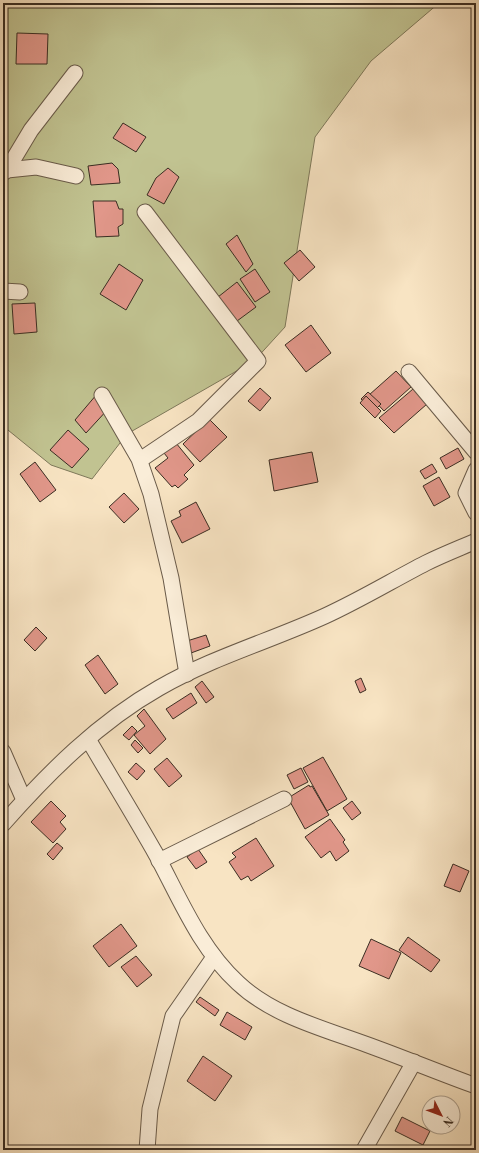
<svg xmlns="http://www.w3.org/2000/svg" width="479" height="1153" viewBox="0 0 479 1153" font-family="'Libre Bodoni',serif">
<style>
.green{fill:#c1c391;stroke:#7e785a}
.building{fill:#e1978a;stroke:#3a2d22}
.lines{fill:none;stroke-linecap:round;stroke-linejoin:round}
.minor-casing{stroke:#6a5b4a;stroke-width:17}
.minor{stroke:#faedd8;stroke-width:15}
</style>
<rect width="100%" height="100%" fill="#f8e4c3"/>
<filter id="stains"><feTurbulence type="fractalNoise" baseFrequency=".005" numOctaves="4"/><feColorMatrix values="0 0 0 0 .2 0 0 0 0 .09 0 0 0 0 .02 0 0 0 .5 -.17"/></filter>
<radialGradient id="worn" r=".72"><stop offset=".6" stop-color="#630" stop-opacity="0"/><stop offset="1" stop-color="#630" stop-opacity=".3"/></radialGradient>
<polygon class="green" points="3,3 439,3 371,61 315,137 285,327 254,361 127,434 92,479 51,465 3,426"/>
<g class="building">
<polygon points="17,33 48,34 47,64 16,64"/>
<polygon points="123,123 146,137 136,152 113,138"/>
<polygon points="112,163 118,169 120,183 91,185 88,166"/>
<polygon points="168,168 179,177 164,204 147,195 156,178"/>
<polygon points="93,201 116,201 119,209 123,209 123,224 118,227 119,236 96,237"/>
<polygon points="237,235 253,264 246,272 226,244"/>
<polygon points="300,250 315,267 299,281 284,263"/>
<polygon points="119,264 143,280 126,310 100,294"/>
<polygon points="255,269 270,292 255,302 240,279"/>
<polygon points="237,282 256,307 237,321 218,297"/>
<polygon points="476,285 476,295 471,289"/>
<polygon points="35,303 37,332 14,334 12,304"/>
<polygon points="311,325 331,353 306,372 285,345"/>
<polygon points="396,371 411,387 384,411 369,395"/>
<polygon points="260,388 271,398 260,411 248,401"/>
<polygon points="413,389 427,404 394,433 379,418"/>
<polygon points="368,392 381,404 374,411 361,399"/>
<polygon points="97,394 109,408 86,433 75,420"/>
<polygon points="366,396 381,411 375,418 360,403"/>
<polygon points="209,419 227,437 200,462 183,444"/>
<polygon points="68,430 89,449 72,468 50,450"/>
<polygon points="176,443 194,465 184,475 188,479 178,488 175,485 172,487 155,468 168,458 164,453"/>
<polygon points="458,448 464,459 446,469 440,458"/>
<polygon points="312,452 318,482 274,491 269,460"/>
<polygon points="35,462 56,490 40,502 20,474"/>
<polygon points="432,464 437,472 425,479 420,471"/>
<polygon points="439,477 450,497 434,506 423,486"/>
<polygon points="124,493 139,509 124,523 109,507"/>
<polygon points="196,502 210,529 182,543 171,521 181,516 179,511"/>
<polygon points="36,627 47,638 35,651 24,640"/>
<polygon points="206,635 210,646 191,653 187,641"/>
<polygon points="98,655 118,684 105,694 85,665"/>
<polygon points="361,678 366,690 360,693 355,681"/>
<polygon points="202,681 214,697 206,703 195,687"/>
<polygon points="191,693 197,703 173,719 166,709"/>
<polygon points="144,709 166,739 150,754 134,735 145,726 137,716"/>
<polygon points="132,726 137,731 129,740 123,735"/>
<polygon points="135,740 143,748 138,753 131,745"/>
<polygon points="323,757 347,799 327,811 303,768"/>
<polygon points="167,758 182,776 169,787 154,769"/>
<polygon points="136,763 145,771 137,780 128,772"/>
<polygon points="301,768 308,782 294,789 287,775"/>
<polygon points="309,785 310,787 312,786 329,815 305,829 288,798"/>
<polygon points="51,801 66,816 60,822 66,829 53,843 31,822"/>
<polygon points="352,801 361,813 352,820 343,808"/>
<polygon points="330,819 345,840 343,842 349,851 336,861 330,851 321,858 305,837"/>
<polygon points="256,838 274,866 251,881 248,876 241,880 229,862 236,857 232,853"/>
<polygon points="57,843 63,848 53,860 47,854"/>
<polygon points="198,849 207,862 196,869 187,857"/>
<polygon points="453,864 469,871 460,892 444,886"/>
<polygon points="121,924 137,946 109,967 93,946"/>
<polygon points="408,937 440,960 431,972 399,950"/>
<polygon points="371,939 401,953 389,979 359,966"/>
<polygon points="136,956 152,975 137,987 121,967"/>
<polygon points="200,997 219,1010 215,1016 196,1002"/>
<polygon points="227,1012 252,1027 245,1040 220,1025"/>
<polygon points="203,1056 232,1076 215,1101 187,1081"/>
<polygon points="402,1117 430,1131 423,1145 395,1131"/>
</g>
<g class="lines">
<g class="minor-casing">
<g id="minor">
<polyline points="7,170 36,167 76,176"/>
<polyline points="3,173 7,170 31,130 75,73"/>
<polyline points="3,291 20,292"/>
<polyline points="409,372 476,452"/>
<polyline points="102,395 139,459 151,494 171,578 187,674"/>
<polyline points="140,460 198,421 258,361 145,212"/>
<polyline points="476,470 466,493 476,513"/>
<path d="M 88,739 C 111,778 135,817 157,856 C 181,901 200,948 238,983 C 273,1016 325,1029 368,1045 C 404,1058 440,1073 476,1086"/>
<polyline points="3,752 24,800"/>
<path d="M 3,824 C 48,773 99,722 159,688 C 211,658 270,641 325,616 C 360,600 393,580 426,563 C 442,555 460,548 476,541"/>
<polyline points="159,861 284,799"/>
<polyline points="147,1150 150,1109 173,1016 214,957"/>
<polyline points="364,1150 414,1062"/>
</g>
</g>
<use href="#minor" class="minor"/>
</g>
<rect width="479" height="1153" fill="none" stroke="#f8e4c3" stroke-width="16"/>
<rect x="4" y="4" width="471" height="1145" fill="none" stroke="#3a2d22" stroke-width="2"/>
<rect x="8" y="8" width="463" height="1137" fill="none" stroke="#3a2d22"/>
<g transform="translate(441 1115) rotate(132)"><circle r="19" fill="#faedd8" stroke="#ada08f"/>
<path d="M0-3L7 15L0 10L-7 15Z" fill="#8f2418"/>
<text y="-6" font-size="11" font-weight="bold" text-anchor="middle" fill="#3a2d22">N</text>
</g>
<rect width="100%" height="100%" filter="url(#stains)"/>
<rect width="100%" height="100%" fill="url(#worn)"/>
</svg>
